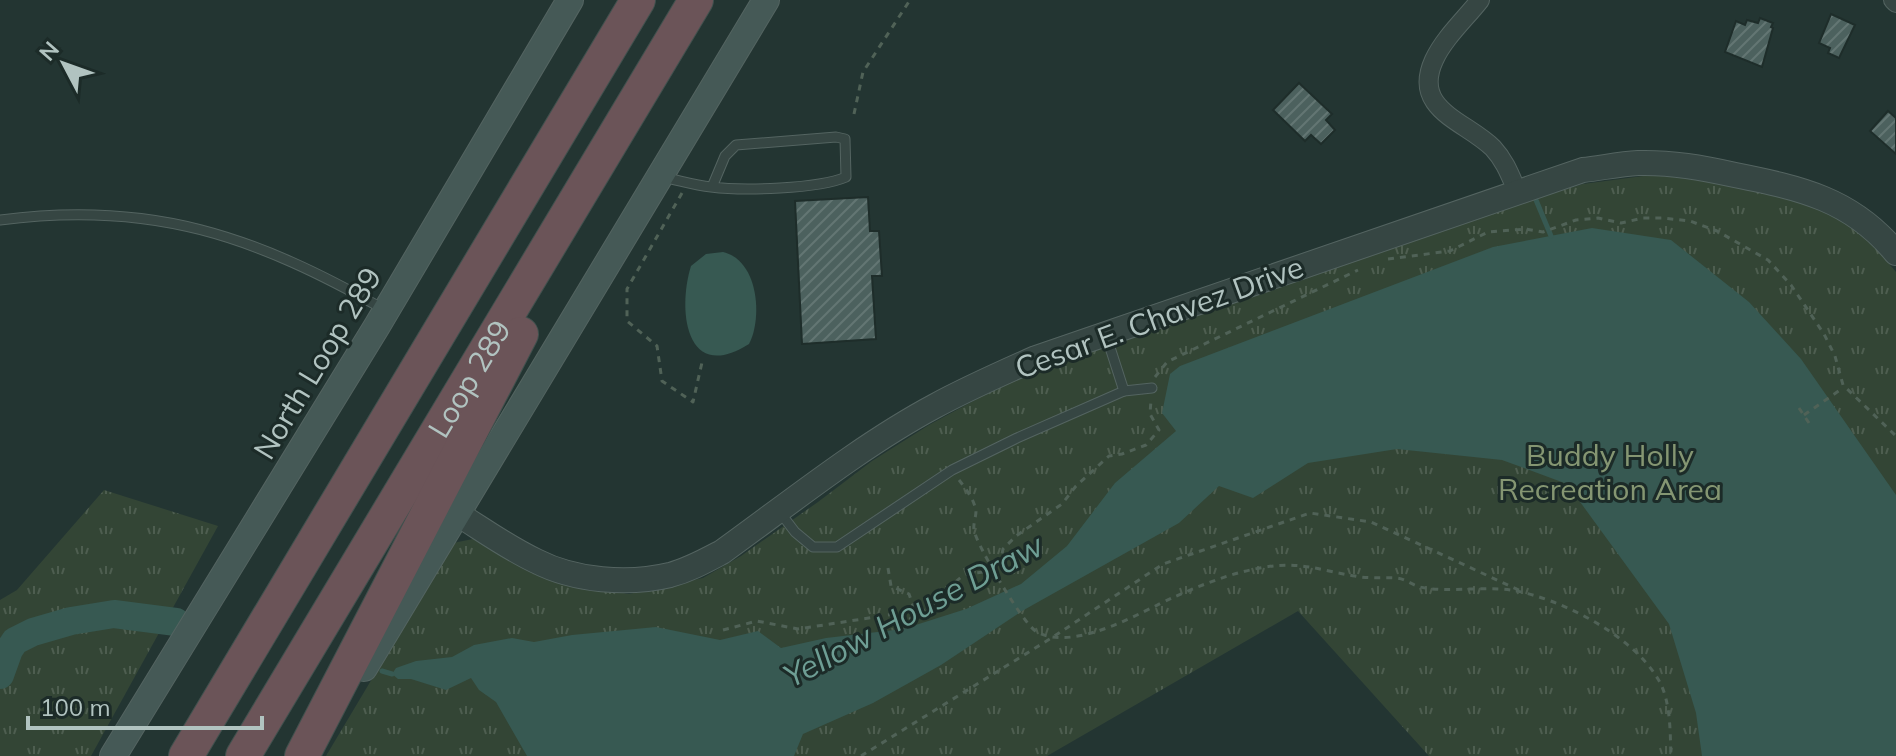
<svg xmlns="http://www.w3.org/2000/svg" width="1896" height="756" viewBox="0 0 1896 756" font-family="Mulish,sans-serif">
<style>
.park{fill:url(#park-tufts)}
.water{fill:#375952}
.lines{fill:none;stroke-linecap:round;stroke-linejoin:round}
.stream{stroke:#375952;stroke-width:5}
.river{stroke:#375952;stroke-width:28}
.building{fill:url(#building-hatch);stroke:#1e2d2a;stroke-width:2}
.service-casing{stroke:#546461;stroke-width:11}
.minor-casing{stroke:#546461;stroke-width:20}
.tertiary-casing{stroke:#546461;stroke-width:26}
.secondary-casing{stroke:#546461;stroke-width:28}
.motorway-casing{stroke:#41514e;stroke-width:36}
.path{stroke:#506257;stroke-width:3;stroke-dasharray:6 6;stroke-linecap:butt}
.service{stroke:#364643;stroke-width:9}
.minor{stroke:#364643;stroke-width:18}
.tertiary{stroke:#364643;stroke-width:24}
.secondary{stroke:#455956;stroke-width:26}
.motorway{stroke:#6b5458;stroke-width:34}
.labels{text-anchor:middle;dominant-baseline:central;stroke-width:6;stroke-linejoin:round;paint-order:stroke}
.street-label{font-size:30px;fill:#b1c3c0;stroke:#1c2b28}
.park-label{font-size:30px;fill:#859672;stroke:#1c2b28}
.water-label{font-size:32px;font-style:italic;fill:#6e9e94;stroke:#1c2b28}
</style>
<defs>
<pattern id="park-tufts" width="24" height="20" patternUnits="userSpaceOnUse" patternTransform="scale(2)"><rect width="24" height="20" fill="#334535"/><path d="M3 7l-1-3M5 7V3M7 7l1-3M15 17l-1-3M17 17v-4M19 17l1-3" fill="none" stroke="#4e5e50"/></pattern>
<pattern id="building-hatch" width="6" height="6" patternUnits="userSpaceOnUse" patternTransform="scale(2)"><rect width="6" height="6" fill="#4c615e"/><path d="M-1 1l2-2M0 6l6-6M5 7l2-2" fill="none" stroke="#637673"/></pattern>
</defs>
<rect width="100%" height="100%" fill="#233532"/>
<g class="park">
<path d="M 1651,175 C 1721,182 1801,186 1858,231 C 1872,243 1884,258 1896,272 L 1896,756 L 1429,756 L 1298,611 L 1047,756 L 326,756 L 453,543 L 473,539 L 519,566 L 562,584 L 629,594 L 703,578 L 741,556 L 818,502 L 872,461 L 929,425 L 999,387 L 1117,341 L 1531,200 L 1583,184 Z"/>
<polygon points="104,490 218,526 91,756 0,756 0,600 17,590"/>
</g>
<g class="water">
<polygon points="1592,228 1671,240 1749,302 1801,359 1896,495 1896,756 1702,756 1696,713 1669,624 1567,484 1502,460 1397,449 1308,463 1253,498 1219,486 1179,523 1022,611 941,665 873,703 803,734 794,756 527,756 496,702 479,690 471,678 446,690 411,679 398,679 392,674 396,668 416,661 452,657 474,645 512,638 534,642 572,635 656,627 720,640 758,631 781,648 826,638 903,629 966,609 1021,584 1067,546 1115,483 1176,431 1162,413 1170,374 1180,366 1493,247"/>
<path d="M 723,252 C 758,260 763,317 749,344 C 686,384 677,311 691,266 L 706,254 Z"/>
</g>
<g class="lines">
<g class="stream">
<polyline points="1536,200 1551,236"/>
<polyline points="382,671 392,674"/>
</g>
<polyline class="river" points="0,675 9,650 15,641 33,632 71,621 114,614 176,622"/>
</g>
<g class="building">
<polygon points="1831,14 1855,25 1839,58 1828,53 1830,48 1819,43"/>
<polygon points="1760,18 1773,23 1771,27 1773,28 1762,67 1725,52 1736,21 1745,25 1747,20 1758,23"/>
<polygon points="1299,83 1332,114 1326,120 1335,130 1321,144 1311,135 1305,141 1273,110"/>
<polygon points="1888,111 1896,118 1896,154 1870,131"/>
<polygon points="868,197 870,231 879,231 882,276 872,276 876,339 802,344 795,201"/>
</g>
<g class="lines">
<g class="service-casing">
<g id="service">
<path d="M 662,177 C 678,180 694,185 711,187 C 743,191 818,189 846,177 L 845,139 L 836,137 L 736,145 L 725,156 L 712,187"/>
<path d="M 0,220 C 152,200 255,236 385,310"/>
<polyline points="1124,391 1152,388"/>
<polyline points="779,511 795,532 813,547 837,547 952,470 1017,438 1124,391 1106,335"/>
</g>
</g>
<g class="minor-casing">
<g id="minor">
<path d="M 1480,0 C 1466,18 1444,38 1434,60 C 1411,110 1466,121 1493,148 C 1505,161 1510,175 1517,191"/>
<polyline points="1893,0 1896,3"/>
</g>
</g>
<g class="tertiary-casing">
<path id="tertiary" d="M 456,513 C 482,529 508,548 536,561 C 575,581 628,585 670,575 C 689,570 705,561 722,552 C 790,503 862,445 935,406 C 968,388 1002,373 1036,358 L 1583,170 C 1601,168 1620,164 1638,163 C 1671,162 1703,168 1735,175 C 1800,188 1852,199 1896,253"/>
</g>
<g class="secondary-casing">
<g id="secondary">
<polyline points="364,668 766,0"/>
<polyline points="113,756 377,326 570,0"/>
</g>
</g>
<g class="motorway-casing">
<g id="motorway">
<polyline points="186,756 638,0"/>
<path id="s1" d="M 243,756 L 696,0"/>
<polyline points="302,756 521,334"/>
</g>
</g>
<g class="path">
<polyline points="854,114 863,72 910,0"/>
<polyline points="682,193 627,289 627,321 657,346 662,381 693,402 703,358"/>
<polyline points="1388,259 1450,251 1488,232 1526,229 1543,232 1576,220 1598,218 1621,223 1643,218 1662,218 1690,221 1717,231 1768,260 1791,285 1824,334 1835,356 1843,385 1896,436"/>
<polyline points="1155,377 1167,362 1358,270"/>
<polyline points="1799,408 1809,423"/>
<polyline points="1804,415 1843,388"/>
<path d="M 959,480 C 966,489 974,499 976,511 C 976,517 973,524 974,530 C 976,544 1024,626 1037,632 C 1075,652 1139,613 1174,597 C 1204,584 1233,572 1266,567 C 1301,561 1322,571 1355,576 C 1369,579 1383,577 1397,578 C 1406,579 1412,585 1420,587 C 1446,593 1483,586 1511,590 C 1560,598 1632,635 1658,679 C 1671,700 1670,732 1671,756"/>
<polyline points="888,568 891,586 909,594 916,614"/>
<path d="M 723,630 L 757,621 L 798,629 L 895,614 L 906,621 C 910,619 936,603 939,600 C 948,593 953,582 963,576 C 976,570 985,576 1000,565 L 1003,549 L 1016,536 L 1062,504 L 1076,486 L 1109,456 L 1122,454 L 1146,445 L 1159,430 L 1150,414 L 1151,400"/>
<polyline points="861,756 1053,637 1163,564 1310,513 1371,522 1521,591"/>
</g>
<use href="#service" class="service"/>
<use href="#minor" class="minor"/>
<use href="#tertiary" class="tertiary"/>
<use href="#secondary" class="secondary"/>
<use href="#motorway" class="motorway"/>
</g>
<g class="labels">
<g class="street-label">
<text transform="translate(1159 317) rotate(-20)">Cesar E. Chavez Drive</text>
<text transform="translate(317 363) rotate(-59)">North Loop 289</text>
<text stroke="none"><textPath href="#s1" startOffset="440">Loop 289</textPath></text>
</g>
<g class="park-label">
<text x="1610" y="455">Buddy Holly<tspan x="1610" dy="34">Recreation Area</tspan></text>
</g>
<g class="water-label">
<text transform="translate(913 610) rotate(-28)">Yellow House Draw</text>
</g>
</g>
<g transform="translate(64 64) rotate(311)" stroke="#1c2b28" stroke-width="6" paint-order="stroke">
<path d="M0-6L14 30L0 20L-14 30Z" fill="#b1c3c0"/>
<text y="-12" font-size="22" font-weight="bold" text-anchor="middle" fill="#b1c3c0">N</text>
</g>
<path d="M28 716v12h234v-12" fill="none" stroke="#b1c3c0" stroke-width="4"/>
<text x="40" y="716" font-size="24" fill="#b1c3c0" stroke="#1c2b28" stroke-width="6" paint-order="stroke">100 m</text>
</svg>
